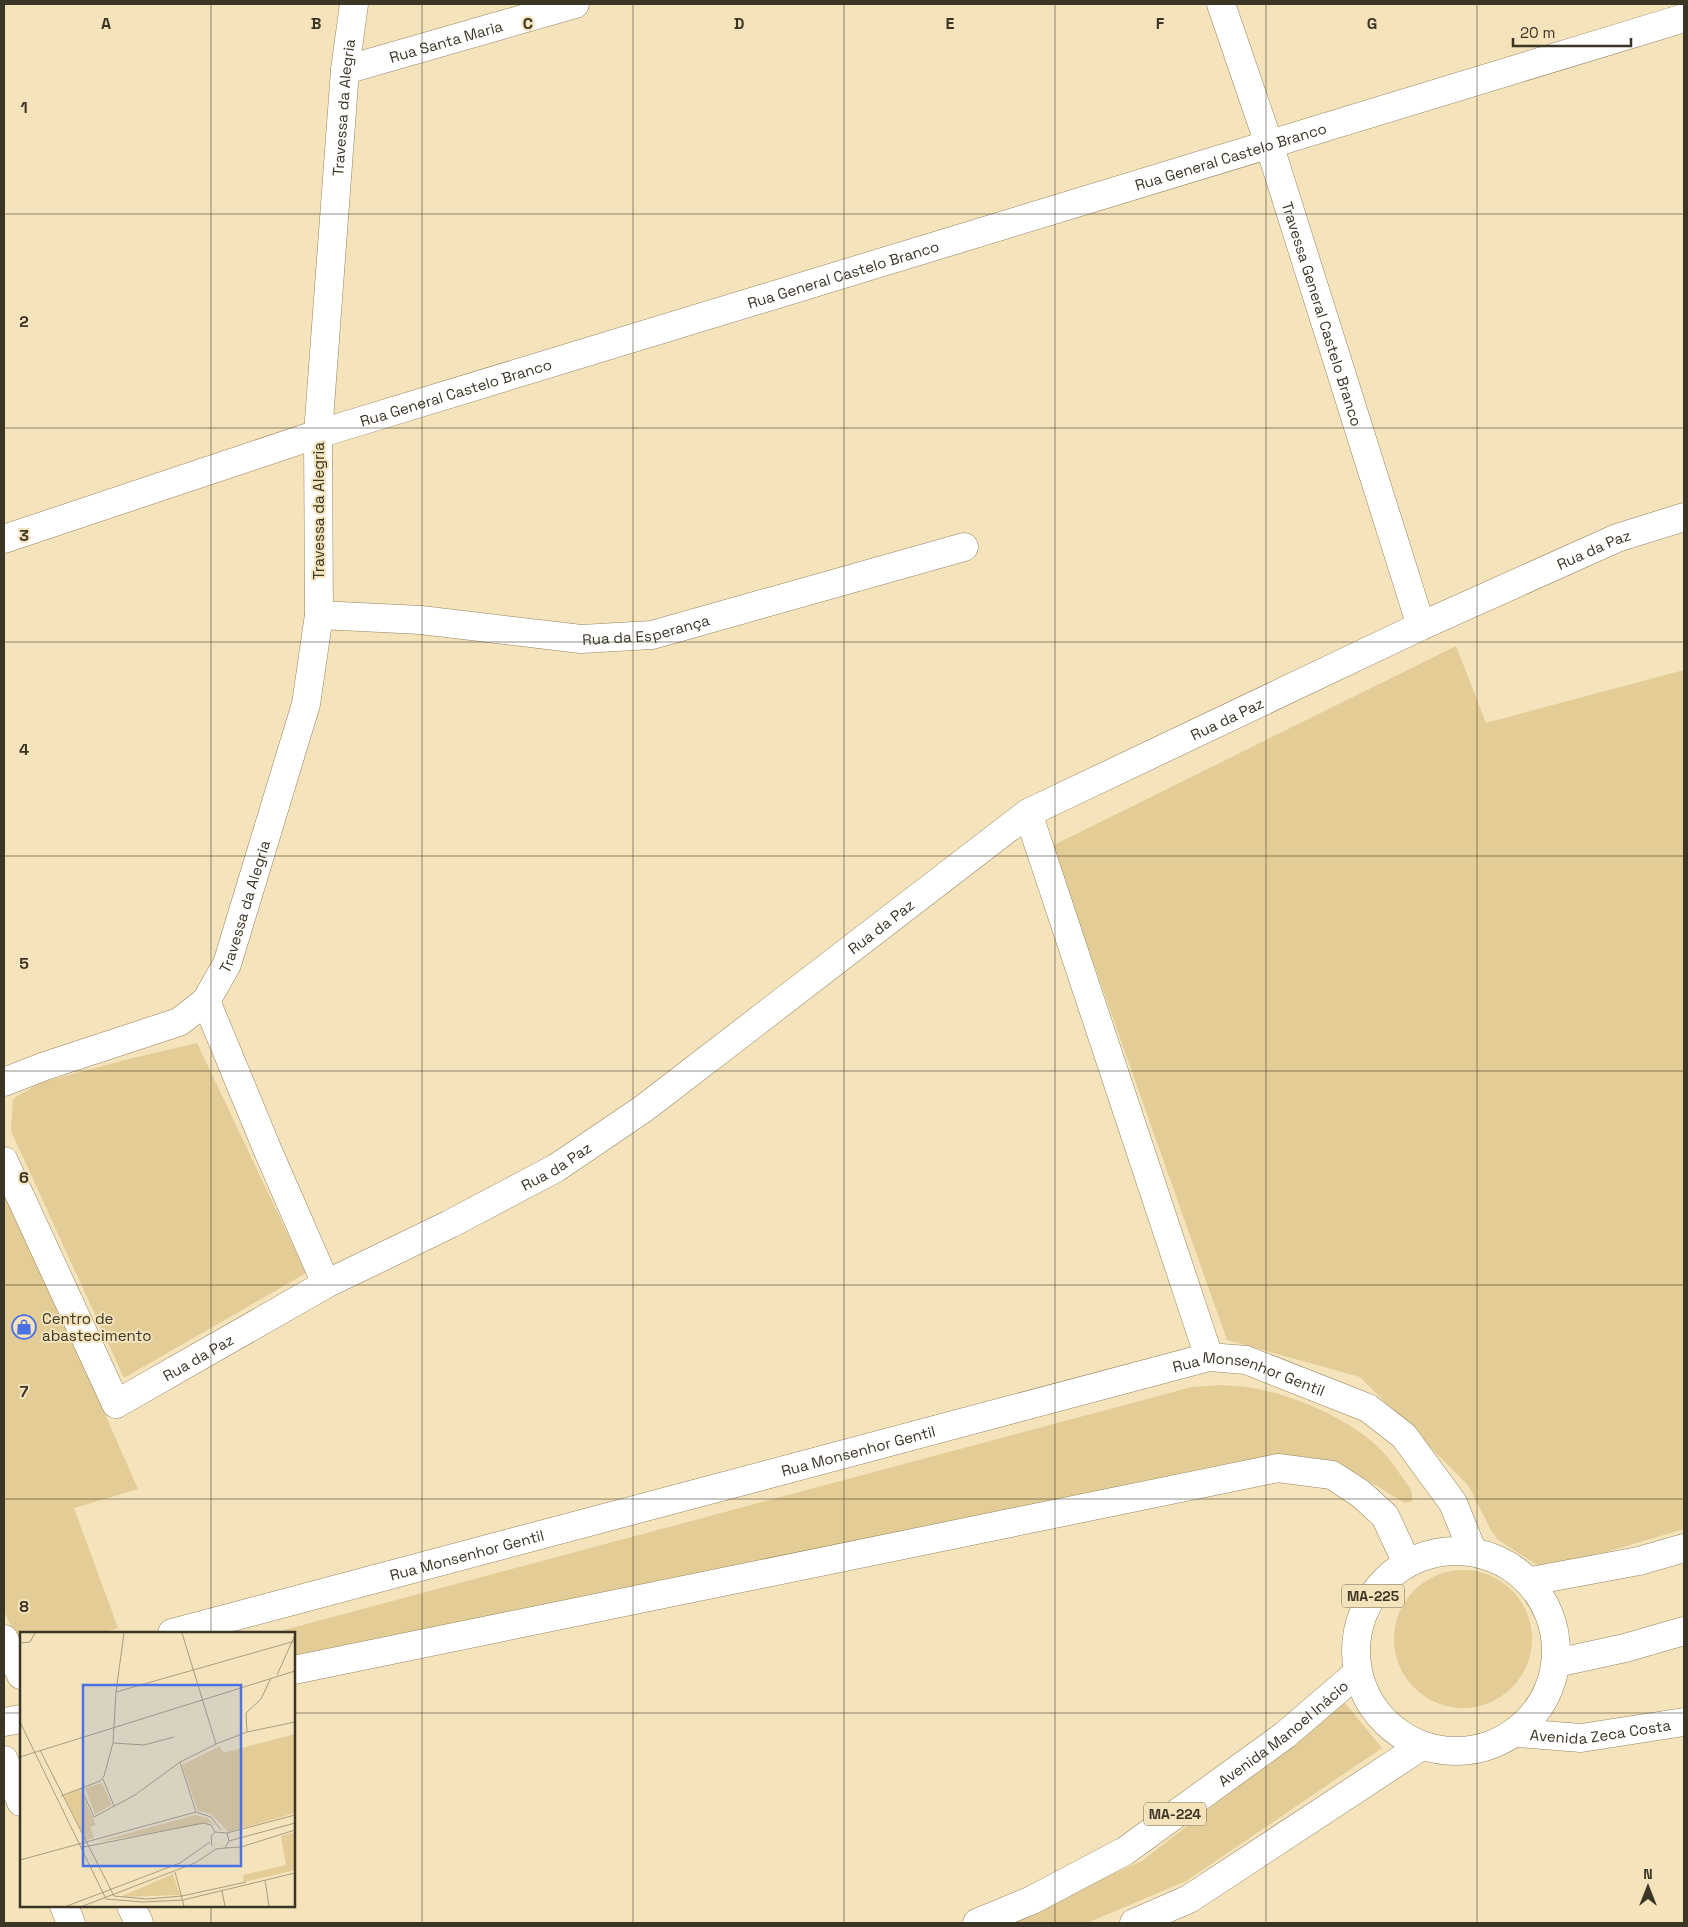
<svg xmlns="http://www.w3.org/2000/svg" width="1688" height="1927" viewBox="0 0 1688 1927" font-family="'Space Grotesk',sans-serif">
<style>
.green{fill:#e3cc96}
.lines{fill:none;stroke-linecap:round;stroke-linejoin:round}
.street-casing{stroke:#948460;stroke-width:29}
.secondary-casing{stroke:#948460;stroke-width:29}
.primary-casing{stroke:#948460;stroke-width:29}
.street{stroke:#fff;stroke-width:28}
.secondary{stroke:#fff;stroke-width:28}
.primary{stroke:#fff;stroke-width:28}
.grid{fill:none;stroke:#3b3525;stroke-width:1;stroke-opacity:0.55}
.labels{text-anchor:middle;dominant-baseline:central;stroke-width:4;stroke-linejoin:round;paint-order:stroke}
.shield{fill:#f4e3bb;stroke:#726952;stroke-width:1}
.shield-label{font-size:14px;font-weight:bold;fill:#3b3525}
.street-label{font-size:15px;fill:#3b3525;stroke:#f4e3bb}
.poi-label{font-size:15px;fill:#3b3525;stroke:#f4e3bb;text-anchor:start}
.inset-road{fill:none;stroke:#aa9d7f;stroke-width:1}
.view{fill:#4b71e5;fill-opacity:0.15;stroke:#4b71e5;stroke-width:2.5}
.inset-edge{fill:none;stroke:#3b3525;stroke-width:2.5}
.grid-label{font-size:16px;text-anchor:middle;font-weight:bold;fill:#3b3525;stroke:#f4e3bb;stroke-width:4;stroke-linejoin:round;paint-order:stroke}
</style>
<rect width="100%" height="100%" fill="#f4e3bb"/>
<g class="green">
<polygon points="1456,646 1486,723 1684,670 1684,1529 1545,1570 1498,1540 1491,1530 1468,1485 1360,1377 1227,1340 1052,846"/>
<polygon points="197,1043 306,1273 124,1378 11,1131 13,1099 39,1083 125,1060"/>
<polygon points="4,1185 138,1489 74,1508 118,1628 101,1633 21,1633 21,1647 4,1611"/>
<path d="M 1222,1385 C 1232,1386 1242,1386 1252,1388 C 1294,1395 1352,1420 1382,1451 C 1392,1461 1401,1476 1410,1488 L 1412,1494 L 1412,1501 L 1405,1503 L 1354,1472 L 1329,1463 L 1302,1457 L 1229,1463 L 763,1561 L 294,1655 L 294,1633 L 273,1633 L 1192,1387 Z"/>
<circle cx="1463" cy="1639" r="69"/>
<polygon points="1345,1703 1382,1748 1186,1881 1087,1923 1000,1923 1142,1861"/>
</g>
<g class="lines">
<g class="street-casing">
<g id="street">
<path id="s1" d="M 1221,4 L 1269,144 L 1421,626"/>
<path id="s2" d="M 345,70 L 575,4"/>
<path id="s3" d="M 4,539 L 318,434 L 1684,18"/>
<path id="s4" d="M 319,615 L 421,620 L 581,639 L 652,635 L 964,547"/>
<polyline points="1028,813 1209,1357"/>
<polyline points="206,1001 268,1151 326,1284"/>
<path id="s5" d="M 4,1082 L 45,1066 L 179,1022 L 206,1001 L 227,964 L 306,704 L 319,615 L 318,434 L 345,70 L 354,4"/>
<path id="s6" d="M 4,1161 L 116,1404 L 326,1284 L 450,1224 L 556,1168 L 643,1109 L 1028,813 L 1421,626 L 1617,538 L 1684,517"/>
<path id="s7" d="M 172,1633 L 1209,1357 L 1246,1360 L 1368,1408 L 1404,1436 L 1453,1503 L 1472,1550"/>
<polyline points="4,1639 21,1675"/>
<polyline points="294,1670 1278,1468 1332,1475 1361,1494 1385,1516 1406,1561"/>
<polyline points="4,1722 21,1719"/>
<polyline points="4,1760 21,1802"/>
<polyline points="64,1906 71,1923"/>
<polyline points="131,1906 139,1923"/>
</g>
</g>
<g class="secondary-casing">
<g id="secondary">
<path id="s8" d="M 1517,1733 L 1581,1738 L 1684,1722"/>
</g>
</g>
<g class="primary-casing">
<g id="primary">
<circle cx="1456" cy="1651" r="100"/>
<polyline points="1531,1581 1639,1561 1684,1548"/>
<polyline points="1556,1663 1625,1648 1684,1631"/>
<path id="s9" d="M 977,1923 L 1032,1900 L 1125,1851 L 1285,1735 L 1355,1675"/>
<polyline points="1134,1923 1189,1899 1420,1747"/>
</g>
</g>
<use href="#street" class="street"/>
<use href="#secondary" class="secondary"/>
<use href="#primary" class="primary"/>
</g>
<path class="grid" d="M 211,4 L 211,1633M 422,4 L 422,1923M 633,4 L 633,1923M 844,4 L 844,1923M 1055,4 L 1055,1923M 1266,4 L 1266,1923M 1477,4 L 1477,1923M 4,214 L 1684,214M 4,428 L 1684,428M 4,642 L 1684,642M 4,856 L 1684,856M 4,1071 L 1684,1071M 4,1285 L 1684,1285M 4,1499 L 1684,1499M 4,1713 L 21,1713M 294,1713 L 1684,1713M 211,1906 L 211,1923"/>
<defs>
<g id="shop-ring" transform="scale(1.25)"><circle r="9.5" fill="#f4e3bb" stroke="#4b71e5" stroke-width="1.5"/><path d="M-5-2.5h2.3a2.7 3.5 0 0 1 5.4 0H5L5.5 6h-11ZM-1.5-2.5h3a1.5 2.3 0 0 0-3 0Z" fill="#4b71e5"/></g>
</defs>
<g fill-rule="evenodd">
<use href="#shop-ring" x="24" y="1327"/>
</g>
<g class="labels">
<g class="shield">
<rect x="1342" y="1584.5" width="62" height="23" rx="4"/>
<rect x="1144" y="1802.5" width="62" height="23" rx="4"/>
</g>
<g class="shield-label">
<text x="1373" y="1596">MA-225</text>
<text x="1175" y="1814">MA-224</text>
</g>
<g class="street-label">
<text stroke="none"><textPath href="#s2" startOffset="105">Rua Santa Maria</textPath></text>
<text stroke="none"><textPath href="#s5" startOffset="1132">Travessa da Alegria</textPath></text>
<text stroke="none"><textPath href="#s3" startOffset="1285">Rua General Castelo Branco</textPath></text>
<text stroke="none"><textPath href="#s3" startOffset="880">Rua General Castelo Branco</textPath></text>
<text stroke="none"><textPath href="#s1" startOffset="326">Travessa General Castelo Branco</textPath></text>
<text stroke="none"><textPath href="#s3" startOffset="475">Rua General Castelo Branco</textPath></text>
<text transform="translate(318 511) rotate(-90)">Travessa da Alegria</text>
<text stroke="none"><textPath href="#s6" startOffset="1982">Rua da Paz</textPath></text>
<text stroke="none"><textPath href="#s4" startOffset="329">Rua da Esperança</textPath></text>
<text stroke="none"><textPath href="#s6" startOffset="1578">Rua da Paz</textPath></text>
<text stroke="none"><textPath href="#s5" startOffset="322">Travessa da Alegria</textPath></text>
<text stroke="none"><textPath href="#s6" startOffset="1172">Rua da Paz</textPath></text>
<text stroke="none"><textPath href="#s6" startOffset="768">Rua da Paz</textPath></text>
<text stroke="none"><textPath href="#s6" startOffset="362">Rua da Paz</textPath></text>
<text stroke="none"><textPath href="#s7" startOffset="1115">Rua Monsenhor Gentil</textPath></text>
<text stroke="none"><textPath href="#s7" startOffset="710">Rua Monsenhor Gentil</textPath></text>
<text stroke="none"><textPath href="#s7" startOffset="305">Rua Monsenhor Gentil</textPath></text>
<text stroke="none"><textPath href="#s8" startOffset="84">Avenida Zeca Costa</textPath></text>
<text stroke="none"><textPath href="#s9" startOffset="362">Avenida Manoel Inácio</textPath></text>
</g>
<g class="poi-label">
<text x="42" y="1318">Centro de<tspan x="42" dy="17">abastecimento</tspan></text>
</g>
</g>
<g transform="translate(20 1632)">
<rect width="275" height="275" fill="#f4e3bb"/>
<path d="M 275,102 L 275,181 L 208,200 L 191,182 L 178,179 L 162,133 L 200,114 L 203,121 ZM 82,151 L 92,173 L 75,182 L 65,156 ZM 60,157 L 76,193 L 70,195 L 74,206 L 66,208 L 44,164 ZM 175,183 L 188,186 L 196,194 L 190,191 L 77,210 ZM 275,200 L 275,238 L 224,250 L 223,243 L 266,233 L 261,204 ZM 153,242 L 160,263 L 100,265 Z" fill="#e3cc96"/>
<path class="inset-road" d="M 162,1 L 196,112M 0,11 L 10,10 L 15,1M 257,43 L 275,3M 96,60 L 275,9M 0,90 L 86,267 L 123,270 L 163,268 L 275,241M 227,100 L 226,81 L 241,67 L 251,46M 93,111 L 124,113 L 154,105M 20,118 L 94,264 L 127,267 L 162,264 L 226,250M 0,125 L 275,39M 160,130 L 176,180M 83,147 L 94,174M 61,156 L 74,185 L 115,163 L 160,130 L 196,112 L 227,100 L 275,90M 41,164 L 80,149 L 84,144 L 93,111 L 96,60 L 104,1M 207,201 L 275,183M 209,209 L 275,191M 192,214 L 191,204 L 195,200 L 207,201M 64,215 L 183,191 L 191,193 L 195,200M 205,216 L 221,215 L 275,198M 0,228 L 176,180 L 191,185 L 201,198M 155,240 L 164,274M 245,248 L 249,274M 202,259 L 205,274M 47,274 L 160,231 L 190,210M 63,274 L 175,231 L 196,217 L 205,216 L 209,209 L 207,201"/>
<path class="view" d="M 63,53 L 221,53 L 221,234 L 63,234 Z"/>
<rect width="275" height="275" class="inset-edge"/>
</g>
<g class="grid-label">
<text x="106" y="29">A</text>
<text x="316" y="29">B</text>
<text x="528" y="29">C</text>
<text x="739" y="29">D</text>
<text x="950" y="29">E</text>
<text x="1160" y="29">F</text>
<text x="1372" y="29">G</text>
<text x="24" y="113">1</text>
<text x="24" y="327">2</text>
<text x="24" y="541">3</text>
<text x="24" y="755">4</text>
<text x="24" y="969">5</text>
<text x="24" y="1183">6</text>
<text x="24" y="1397">7</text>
<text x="24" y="1612">8</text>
</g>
<rect width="1688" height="1927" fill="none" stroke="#3b3525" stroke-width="10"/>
<g transform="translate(1648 1887)" stroke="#f4e3bb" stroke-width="4" paint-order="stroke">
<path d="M0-4L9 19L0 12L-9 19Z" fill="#3b3525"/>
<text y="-8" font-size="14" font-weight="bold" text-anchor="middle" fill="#3b3525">N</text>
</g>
<path d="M1513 38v8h118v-8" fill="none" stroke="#3b3525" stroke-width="2.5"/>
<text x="1520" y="38" font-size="15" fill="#3b3525" stroke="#f4e3bb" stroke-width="4" paint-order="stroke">20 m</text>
</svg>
